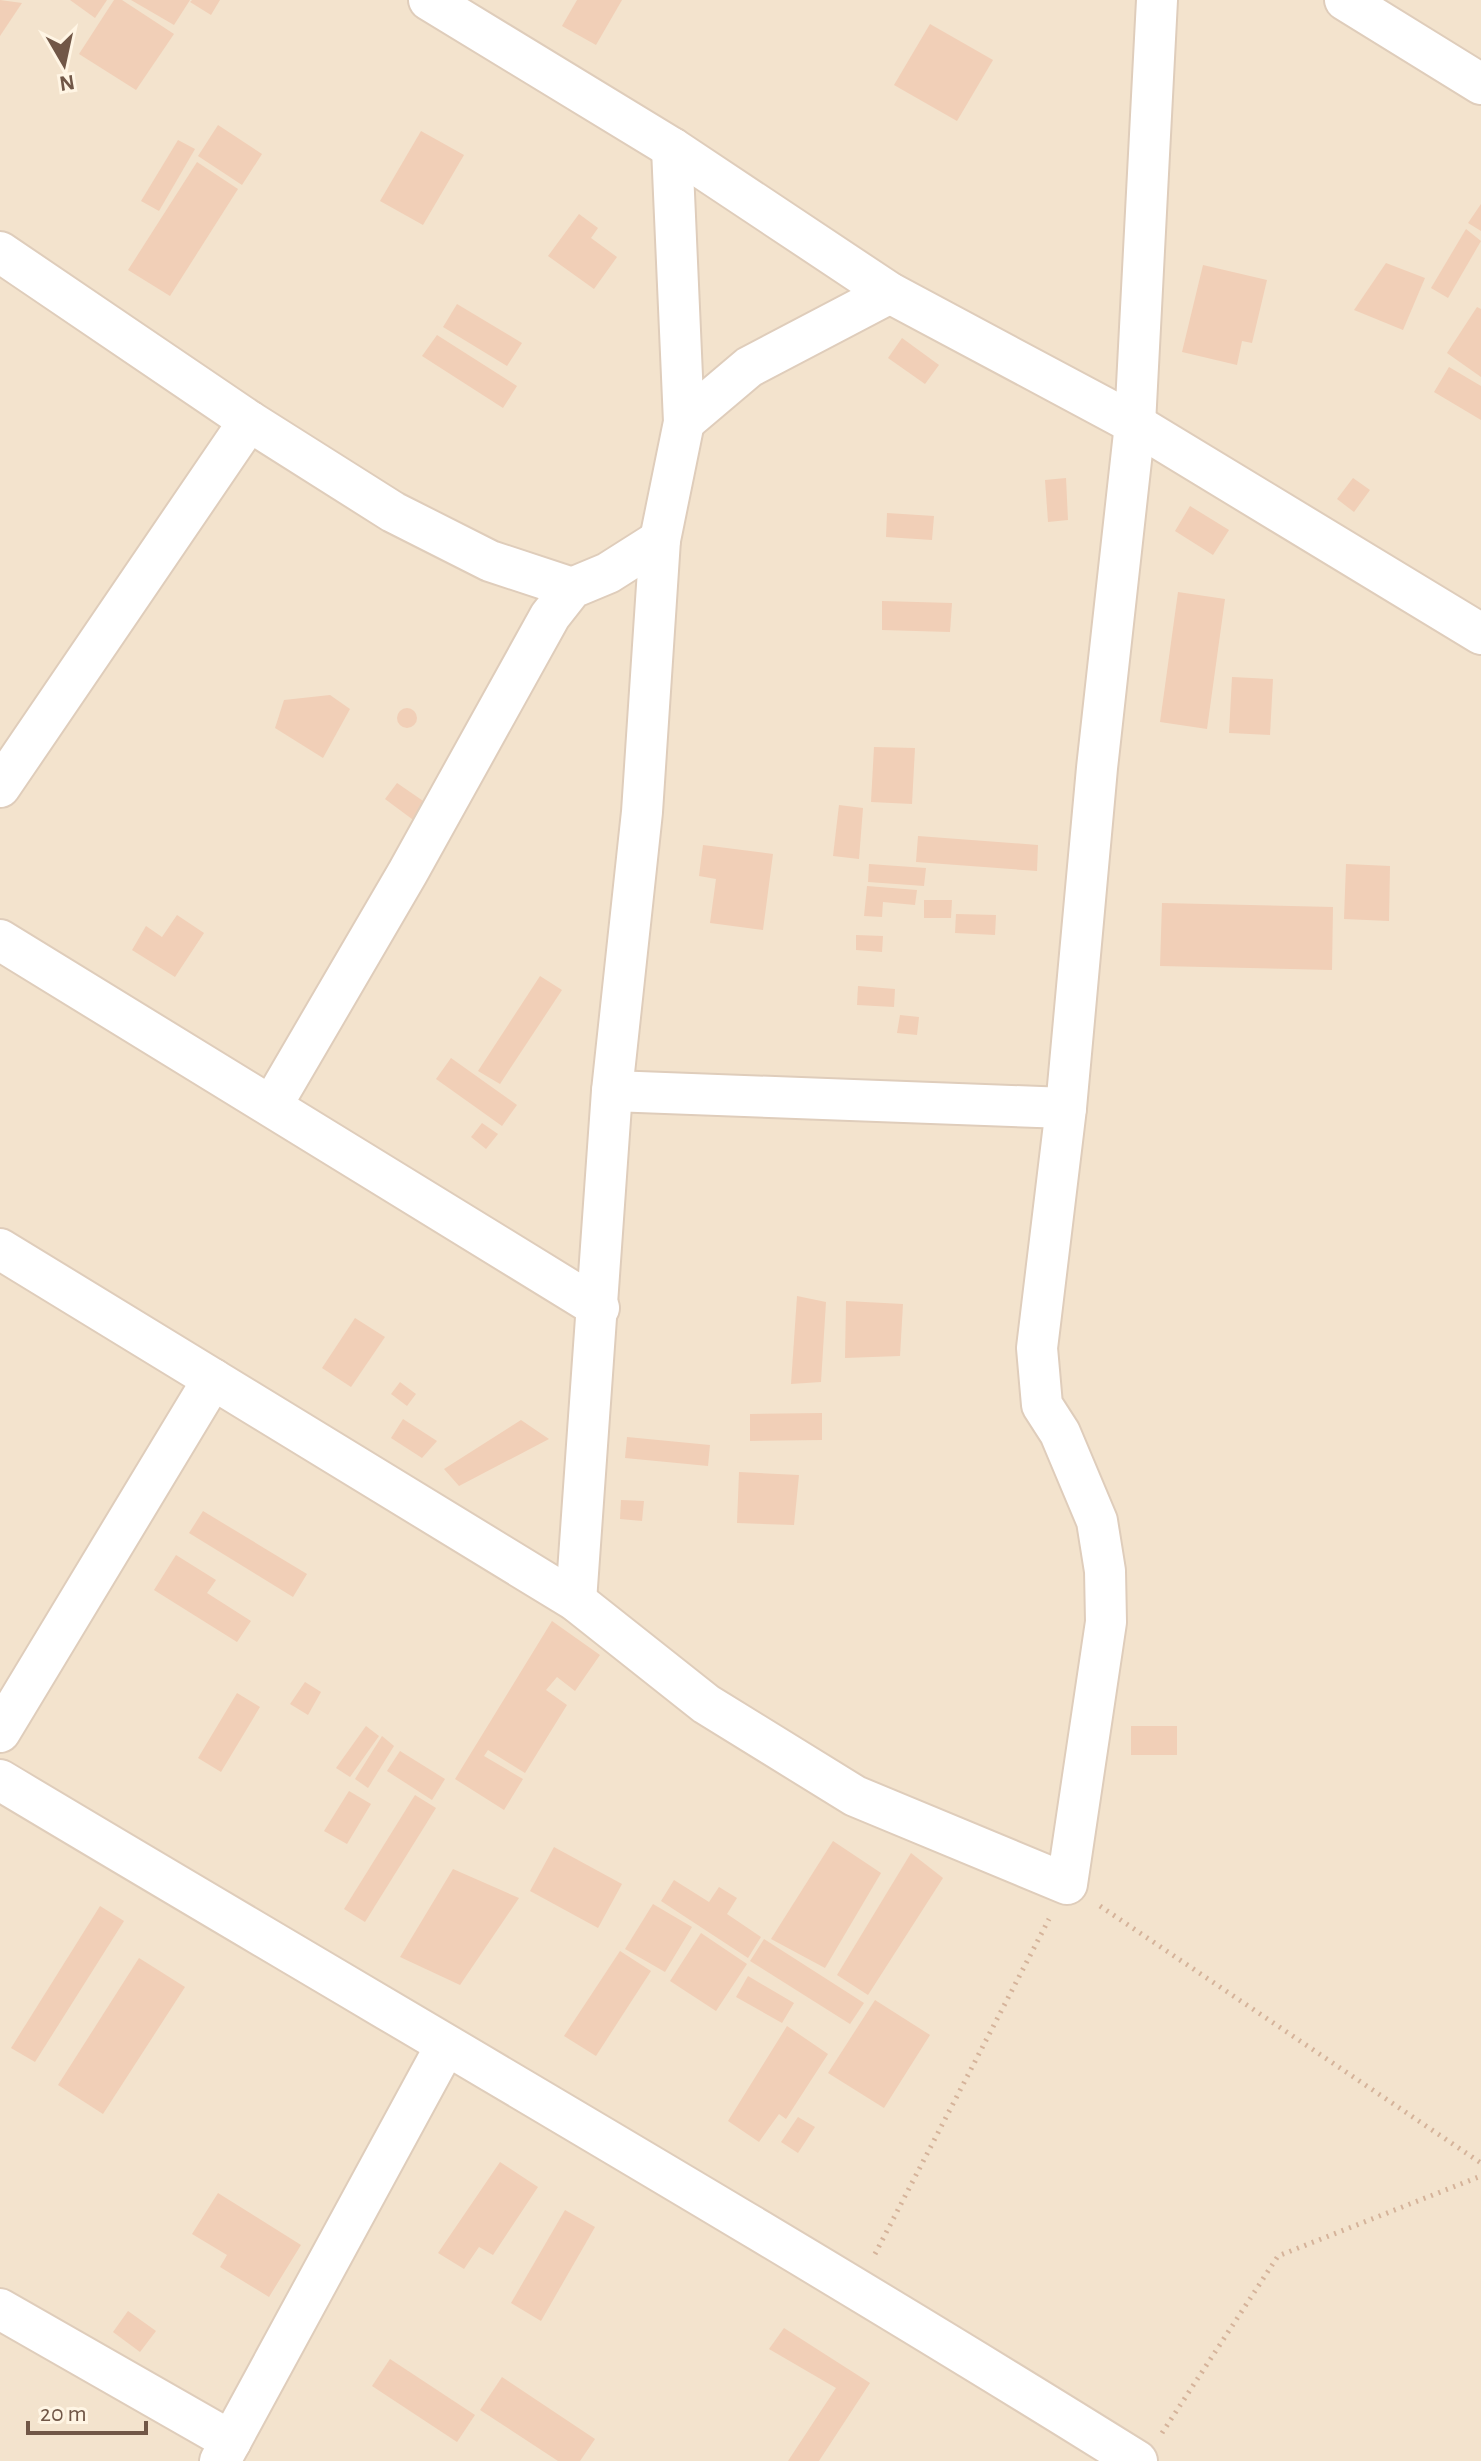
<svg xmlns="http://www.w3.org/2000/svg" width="1481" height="2461" viewBox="0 0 1481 2461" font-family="'Alegreya Sans',sans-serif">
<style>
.residential{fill:#f3e3cd}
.building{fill:#f1cfb7}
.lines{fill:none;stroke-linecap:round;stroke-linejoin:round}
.minor-casing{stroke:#dfcdbb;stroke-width:44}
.path{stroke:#d5b39a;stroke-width:5;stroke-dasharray:2 6;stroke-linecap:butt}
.minor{stroke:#fff;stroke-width:40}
</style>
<rect width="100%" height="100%" fill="#fcf1df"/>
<rect class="residential" x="0" y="0" width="1481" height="2461"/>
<g class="building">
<polygon points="0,0 22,3 0,36"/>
<polygon points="70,0 107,0 95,18"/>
<polygon points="114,0 122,0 174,34 136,90 79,54"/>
<polygon points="131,0 190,0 174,25"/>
<polygon points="192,0 220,0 211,15 190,2"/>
<polygon points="577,0 622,0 596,45 562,26"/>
<polygon points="930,24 993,60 957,121 894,85"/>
<polygon points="218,125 262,154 242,185 198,156"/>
<polygon points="421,131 464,155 423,225 380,201"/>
<polygon points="178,140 195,149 159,211 141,201"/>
<polygon points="197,162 238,189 170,296 128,270"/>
<polygon points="1481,204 1481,231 1468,223"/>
<polygon points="579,214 598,228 591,238 617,257 594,289 548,256"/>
<polygon points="1466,229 1481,241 1448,298 1431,288"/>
<polygon points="1386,263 1425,278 1403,330 1354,310"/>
<polygon points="1203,265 1267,280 1252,343 1242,341 1237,365 1182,352"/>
<polygon points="457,304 522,343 507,366 443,327"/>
<polygon points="1477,307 1481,309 1481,377 1447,353"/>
<polygon points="437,335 517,386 503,408 422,356"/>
<polygon points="902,338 939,365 925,384 888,358"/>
<polygon points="1449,367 1481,386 1481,420 1434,392"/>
<polygon points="1066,478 1068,520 1048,522 1045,480"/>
<polygon points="1353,478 1370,490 1354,512 1337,499"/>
<polygon points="1190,506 1229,530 1213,555 1175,531"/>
<polygon points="887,513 934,516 932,540 886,537"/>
<polygon points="1178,592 1225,599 1207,729 1160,722"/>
<polygon points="882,601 952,603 950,632 882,630"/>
<polygon points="1232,677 1273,679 1270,735 1229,733"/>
<polygon points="330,695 350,709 323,758 275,728 284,700"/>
<circle cx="407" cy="718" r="10"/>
<polygon points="874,747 915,748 912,804 871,802"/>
<polygon points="397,783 429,805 416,822 385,799"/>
<polygon points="839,805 863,808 859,859 833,856"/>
<polygon points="918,836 1038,845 1037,871 916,862"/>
<polygon points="703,845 773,854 763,930 710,923 716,879 699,876"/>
<polygon points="869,864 926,868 924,886 868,882"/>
<polygon points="1346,864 1390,866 1389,921 1344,919"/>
<polygon points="867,886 917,890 915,905 883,902 882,917 864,916"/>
<polygon points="924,900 952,900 951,918 924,918"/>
<polygon points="1162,903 1333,907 1332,970 1160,966"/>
<polygon points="956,914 996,915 995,935 955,933"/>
<polygon points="177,915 204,933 175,977 132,950 146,926 162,937"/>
<polygon points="856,935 883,936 882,952 856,950"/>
<polygon points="540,976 562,990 500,1084 478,1071"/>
<polygon points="858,986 895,989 894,1007 857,1005"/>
<polygon points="900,1015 919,1017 917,1035 897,1033"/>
<polygon points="451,1058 517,1105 502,1126 436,1079"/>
<polygon points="482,1123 498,1134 486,1149 471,1137"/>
<polygon points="797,1296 826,1302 821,1382 791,1384"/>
<polygon points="846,1301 903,1304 900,1356 845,1358"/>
<polygon points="355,1318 385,1337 351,1387 322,1368"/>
<polygon points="400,1382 416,1394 407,1406 391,1394"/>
<polygon points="822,1413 822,1440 750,1441 750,1414"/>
<polygon points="403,1419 437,1441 422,1458 391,1438"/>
<polygon points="521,1420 549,1439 459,1486 444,1469"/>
<polygon points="627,1437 710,1445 708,1466 625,1458"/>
<polygon points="739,1472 799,1475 794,1525 737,1523"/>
<polygon points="621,1500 644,1501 642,1521 620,1519"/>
<polygon points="203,1511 307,1574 293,1597 189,1533"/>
<polygon points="176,1555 216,1580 207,1593 251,1621 237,1642 154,1590"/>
<polygon points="552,1621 600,1655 575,1691 557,1677 546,1690 567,1705 525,1773 488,1750 484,1756 523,1779 504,1810 455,1779"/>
<polygon points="305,1682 321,1692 308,1715 290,1704"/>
<polygon points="237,1693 260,1707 221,1772 198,1758"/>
<polygon points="366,1726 379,1736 350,1777 336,1768"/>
<rect x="1131" y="1726" width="46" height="29"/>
<polygon points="382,1736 394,1746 368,1788 355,1779"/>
<polygon points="400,1751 445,1779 432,1800 387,1771"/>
<polygon points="349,1791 371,1804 347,1844 324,1831"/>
<polygon points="415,1795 436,1808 365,1922 344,1909"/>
<polygon points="833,1841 881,1873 825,1968 771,1939"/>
<polygon points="554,1847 622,1884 598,1928 530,1891"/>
<polygon points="911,1853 943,1878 868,1995 837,1975"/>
<polygon points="453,1869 519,1898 460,1985 400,1957"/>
<polygon points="674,1880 709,1902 719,1887 737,1898 727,1914 761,1937 748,1958 661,1901"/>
<polygon points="653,1904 692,1927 665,1972 625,1949"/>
<polygon points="100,1906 124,1921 35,2062 11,2048"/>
<polygon points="701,1933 747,1964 716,2011 670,1981"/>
<polygon points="764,1939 864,2003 850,2024 750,1961"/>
<polygon points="620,1951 651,1971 596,2056 564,2036"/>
<polygon points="139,1958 185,1987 103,2114 58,2085"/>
<polygon points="748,1976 794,2003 782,2023 736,1997"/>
<polygon points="875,2000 930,2035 884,2108 828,2073"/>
<polygon points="787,2026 828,2054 786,2119 779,2114 759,2142 728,2121"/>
<polygon points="798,2117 815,2127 798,2153 781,2142"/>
<polygon points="500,2162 538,2187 493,2255 479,2247 464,2269 438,2253"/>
<polygon points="218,2193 301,2245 269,2297 220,2267 227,2255 192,2234"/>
<polygon points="565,2210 595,2227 541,2321 511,2303"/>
<polygon points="128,2311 156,2331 140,2352 113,2332"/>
<polygon points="784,2328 870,2383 819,2461 788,2461 836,2388 769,2349"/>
<polygon points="390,2359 475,2415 457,2442 372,2386"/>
<polygon points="502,2377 595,2439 580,2461 558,2461 480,2410"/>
</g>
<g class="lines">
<g class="minor-casing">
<g id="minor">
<polyline points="429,0 672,148 890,293 1135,424 1481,634"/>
<polyline points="1345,0 1481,84"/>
<polyline points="0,252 249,421 393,512 490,561 572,588"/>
<polyline points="684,422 749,367 890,293"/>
<polyline points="0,787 249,421"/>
<polyline points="0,940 599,1308"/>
<polyline points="612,1091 1066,1108"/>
<polyline points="272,1105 408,872 550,616 572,588 608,573 660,540"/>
<polyline points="0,1249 576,1601 706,1704 855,1796 1067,1884 1106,1622 1105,1571 1097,1521 1060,1433 1042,1405 1037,1348 1066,1108 1097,768 1135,424 1157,0"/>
<polyline points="576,1601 612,1091 642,812 660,540 684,422 672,148"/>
<polyline points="0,1732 213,1379"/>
<path d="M 0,1780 C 379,2007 762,2227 1137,2461"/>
<polyline points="0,2309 231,2441"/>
<polyline points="220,2461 445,2047"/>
</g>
</g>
<g class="path">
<polyline points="1100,1906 1481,2163"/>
<polyline points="875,2254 1049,1919"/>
<polyline points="1162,2433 1278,2256 1481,2176"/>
</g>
<use href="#minor" class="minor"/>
</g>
<g transform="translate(64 64) rotate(171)" stroke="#fff5e4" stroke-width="6" paint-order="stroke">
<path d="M0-6L14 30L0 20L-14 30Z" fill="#715747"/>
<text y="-12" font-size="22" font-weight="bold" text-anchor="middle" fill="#715747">N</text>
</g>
<path d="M28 2421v12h118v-12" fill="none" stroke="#715747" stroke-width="4"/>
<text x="40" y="2421" font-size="24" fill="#715747" stroke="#fff5e4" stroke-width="6" paint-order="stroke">20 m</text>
</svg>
